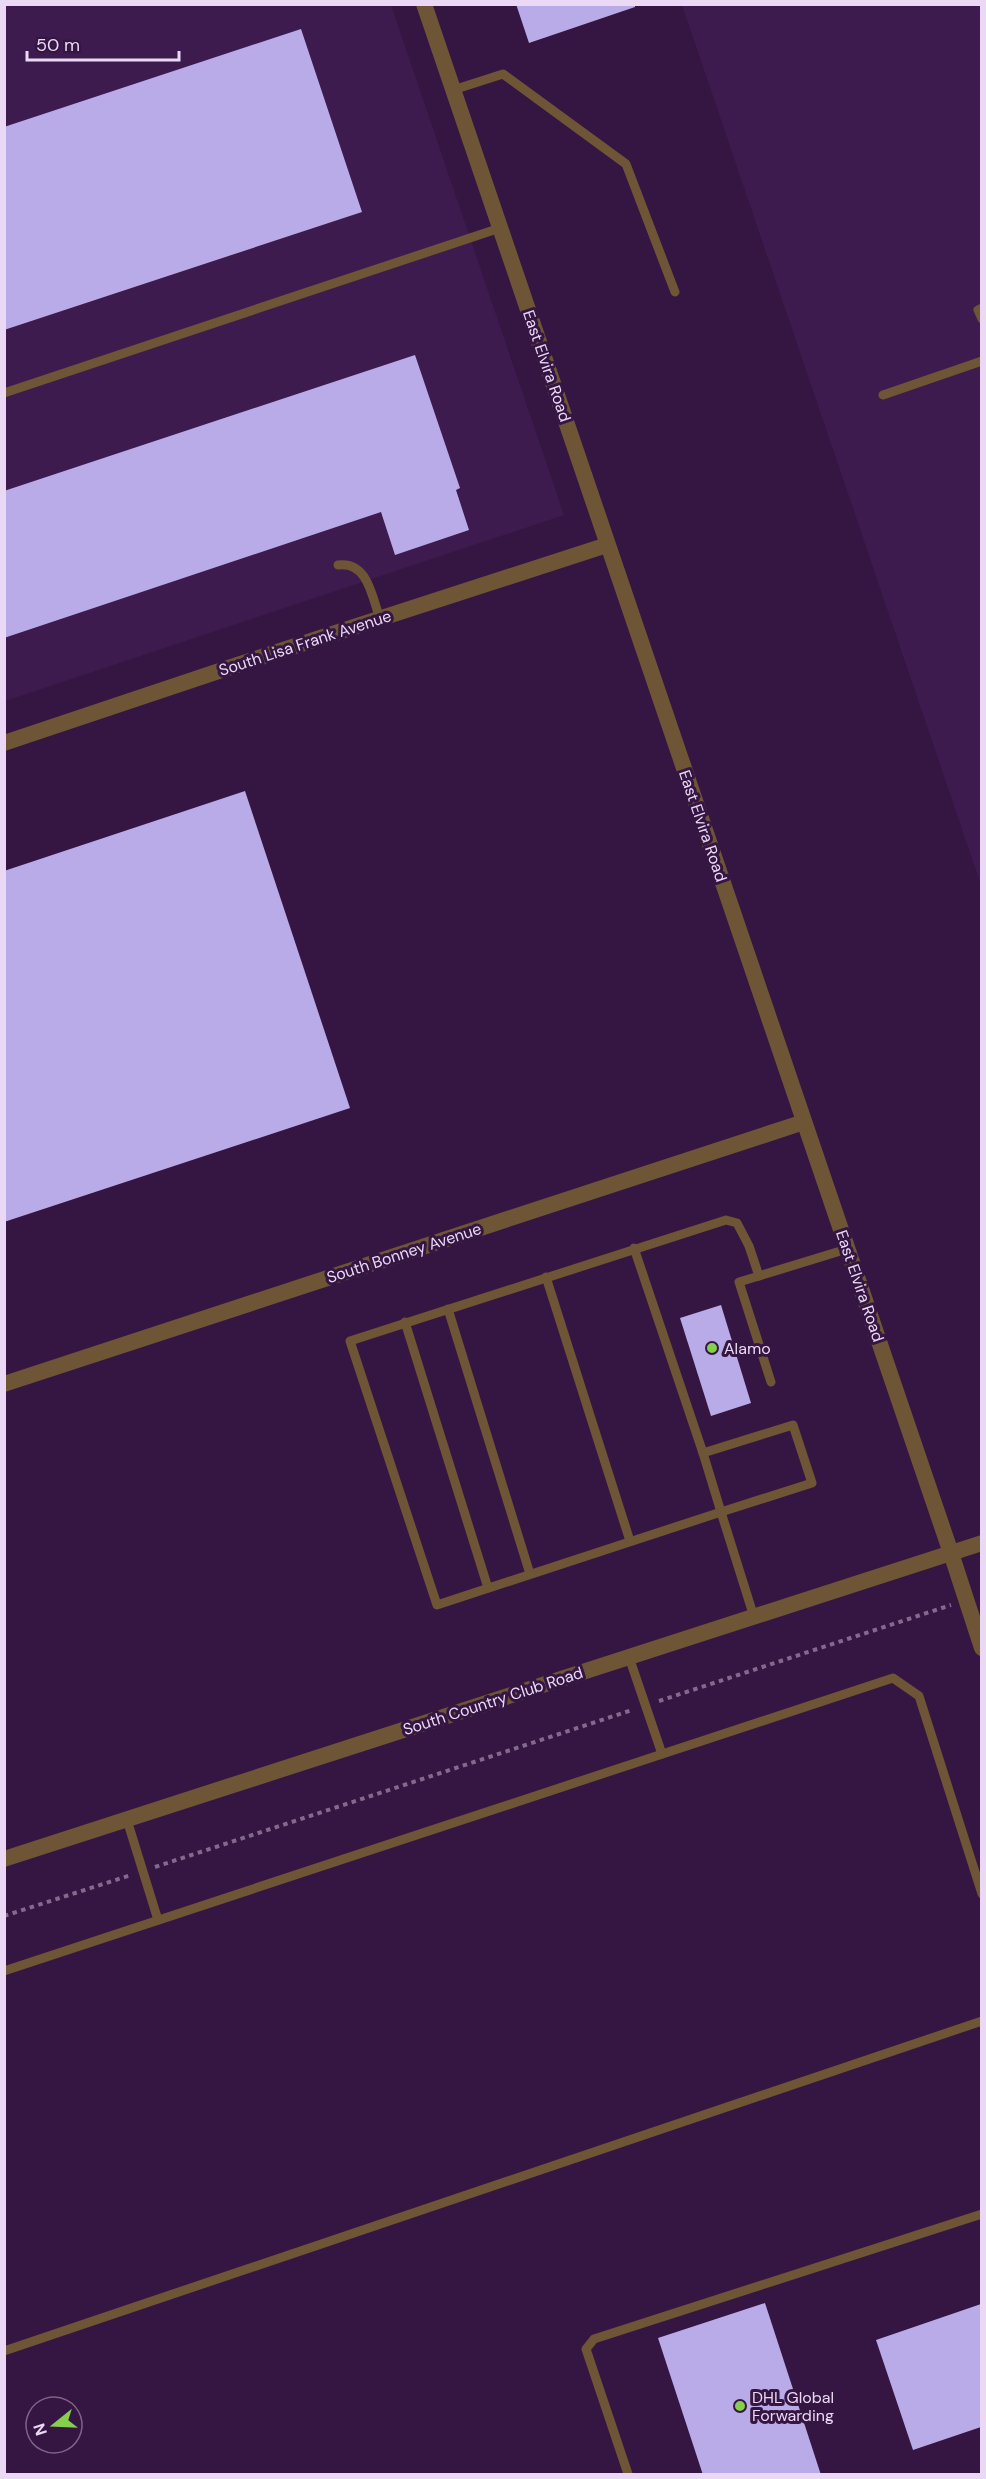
<svg xmlns="http://www.w3.org/2000/svg" width="986" height="2479" viewBox="0 0 986 2479" font-family="'DM Sans',sans-serif">
<style>
.built{fill:#3e1b4e}
.building{fill:#b8abe7}
.lines{fill:none;stroke-linecap:round;stroke-linejoin:round}
.path{stroke:#83698e;stroke-width:4;stroke-dasharray:4.5 4.5;stroke-linecap:butt}
.service{stroke:#6d5535;stroke-width:9}
.minor{stroke:#6d5535;stroke-width:16}
.tertiary{stroke:#6d5535;stroke-width:16}
.poi-dot{fill:#85cf4d;stroke:#351642;stroke-width:2}
.labels{text-anchor:middle;dominant-baseline:central;stroke-width:6;stroke-linejoin:round;paint-order:stroke}
.street-label{font-size:16px;fill:#ead8f4;stroke:#351642}
.poi-label{font-size:16px;fill:#ead8f4;stroke:#351642;text-anchor:start}
</style>
<rect width="100%" height="100%" fill="#351642"/>
<g class="built">
<polygon points="4,5 391,5 564,515 5,701"/>
<polygon points="682,5 981,5 981,885"/>
</g>
<g class="building">
<polygon points="516,4 635,4 635,7 529,43"/>
<polygon points="301,29 362,212 4,330 4,127"/>
<polygon points="415,355 460,488 456,490 469,530 395,555 381,512 4,638 4,491"/>
<polygon points="245,791 350,1108 4,1222 4,871"/>
<polygon points="721,1305 751,1403 711,1416 680,1318"/>
<polygon points="765,2303 821,2475 703,2475 658,2338"/>
<polygon points="981,2304 981,2427 913,2450 876,2340"/>
</g>
<g class="lines">
<g class="path">
<polyline points="659,1701 951,1605"/>
<polyline points="155,1867 632,1710"/>
<polyline points="4,1916 131,1875"/>
</g>
<g class="service">
<polyline points="453,90 503,74 626,164 675,292"/>
<polyline points="982,308 978,310 982,319"/>
<polyline points="4,393 500,228"/>
<polyline points="883,395 982,361"/>
<path d="M 338,565 C 368,561 372,597 380,619"/>
<polyline points="634,1248 703,1453"/>
<polyline points="759,1276 739,1282 771,1382"/>
<polyline points="546,1277 630,1541"/>
<polyline points="448,1309 530,1574"/>
<polyline points="405,1322 488,1588"/>
<polygon points="793,1425 812,1483 721,1512 703,1453"/>
<polyline points="754,1617 721,1512 437,1605 350,1341 726,1220 737,1223 749,1246 759,1276 847,1249"/>
<polyline points="629,1657 662,1754"/>
<polyline points="127,1820 158,1920"/>
<polyline points="4,1971 893,1678 919,1696 982,1894"/>
<polyline points="4,2351 982,2021"/>
<polyline points="628,2474 586,2349 594,2339 982,2214"/>
</g>
<g class="minor">
<polyline points="424,4 951,1553 982,1648"/>
<polyline points="4,743 240,664 607,545"/>
<polyline points="4,1384 804,1122"/>
</g>
<polyline class="tertiary" points="4,1859 982,1543"/>
</g>
<g class="poi-dot">
<circle cx="712" cy="1348" r="6"/>
<circle cx="740" cy="2406" r="6"/>
</g>
<g class="labels">
<g class="street-label">
<text transform="translate(547 366) rotate(71)">East Elvira Road</text>
<text transform="translate(305 643) rotate(-18)">South Lisa Frank Avenue</text>
<text transform="translate(703 826) rotate(71)">East Elvira Road</text>
<text transform="translate(404 1253) rotate(-18)">South Bonney Avenue</text>
<text transform="translate(860 1286) rotate(71)">East Elvira Road</text>
<text transform="translate(493 1701) rotate(-18)">South Country Club Road</text>
</g>
<g class="poi-label">
<text x="724" y="1348">Alamo</text>
<text x="752" y="2397">DHL Global<tspan x="752" dy="18">Forwarding</tspan></text>
</g>
</g>
<rect width="986" height="2479" fill="none" stroke="#ead8f4" stroke-width="12"/>
<g transform="translate(54 2425) rotate(252)"><circle r="28" fill="#351642" stroke="#7d6489" stroke-width="1.5"/>
<path d="M0-4.5L10 22L0 15L-10 22Z" fill="#85cf4d"/>
<text y="-9" font-size="16" font-weight="bold" text-anchor="middle" fill="#ead8f4">N</text>
</g>
<path d="M27 51v9h152v-9" fill="none" stroke="#ead8f4" stroke-width="3"/>
<text x="36" y="51" font-size="18" fill="#ead8f4" stroke="#351642" stroke-width="4.5" paint-order="stroke">50 m</text>
</svg>
